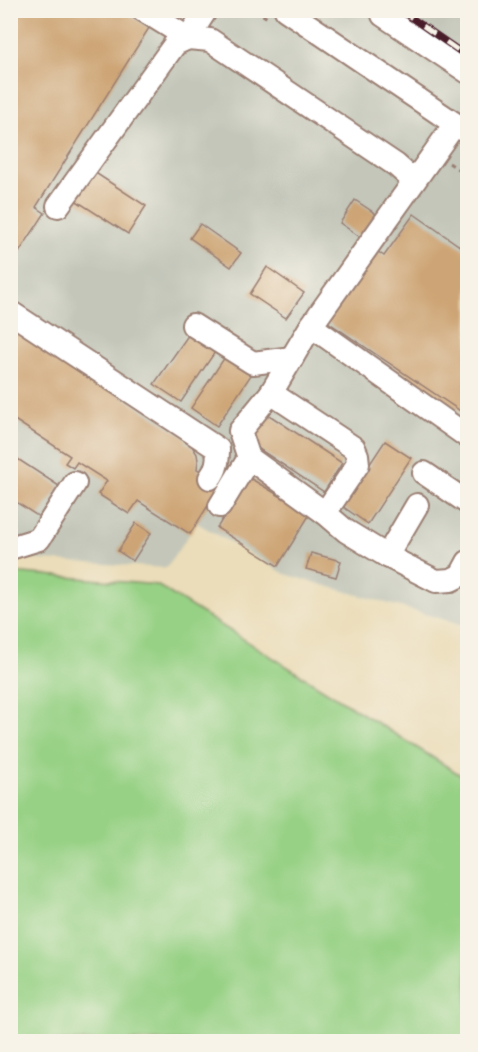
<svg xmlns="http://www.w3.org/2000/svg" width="478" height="1052" viewBox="0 0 478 1052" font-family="'Shantell Sans',sans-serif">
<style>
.industrial{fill:#c3c6b9}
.green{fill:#97d185;stroke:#707858;stroke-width:1.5}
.building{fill:#cda475}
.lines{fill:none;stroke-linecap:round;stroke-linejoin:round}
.minor-casing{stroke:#9a7e72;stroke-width:26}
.path{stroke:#9a7e72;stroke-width:3;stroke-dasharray:4.5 4.5;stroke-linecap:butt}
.minor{stroke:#fff;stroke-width:22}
.rail-casing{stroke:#4a1f2b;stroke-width:7}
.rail{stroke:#f7f3e8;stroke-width:4.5;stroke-dasharray:14;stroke-linecap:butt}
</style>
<rect width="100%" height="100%" fill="#f7f3e8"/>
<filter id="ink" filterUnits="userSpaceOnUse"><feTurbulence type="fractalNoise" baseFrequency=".0167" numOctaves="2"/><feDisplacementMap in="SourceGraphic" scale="12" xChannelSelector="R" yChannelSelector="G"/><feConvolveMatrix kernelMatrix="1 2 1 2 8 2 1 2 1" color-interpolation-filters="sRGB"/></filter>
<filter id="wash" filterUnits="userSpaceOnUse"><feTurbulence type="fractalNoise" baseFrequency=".008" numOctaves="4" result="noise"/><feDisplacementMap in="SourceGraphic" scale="24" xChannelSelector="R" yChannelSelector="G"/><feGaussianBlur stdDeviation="1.35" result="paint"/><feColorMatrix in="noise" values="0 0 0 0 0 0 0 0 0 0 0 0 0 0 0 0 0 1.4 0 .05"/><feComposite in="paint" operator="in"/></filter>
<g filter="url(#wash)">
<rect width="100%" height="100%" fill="#ebddb9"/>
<polygon class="industrial" points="10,11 467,11 467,626 285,574 197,523 166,568 11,558"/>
<polygon class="green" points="11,572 157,585 467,779 467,1041 11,1041"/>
<g id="blocks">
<g class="building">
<polygon points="15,10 122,10 149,28 36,207 45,213 10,266 10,18"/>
<polygon points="94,172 146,206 128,234 75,200"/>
<polygon points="355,200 376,214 360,237 340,223"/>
<polygon points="414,214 468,252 468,416 325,320 374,249 384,256"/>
<polygon points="200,224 241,253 231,267 190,238"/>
<polygon points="267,267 304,293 286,318 250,294"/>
<polygon points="10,322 187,439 185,442 192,446 197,454 198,461 197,469 221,485 190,534 138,501 129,514 98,494 107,481 77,462 73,468 65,463 70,456 10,417"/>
<polygon points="189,334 215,352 181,402 154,384"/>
<polygon points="225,357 251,375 217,426 191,408"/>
<polygon points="266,413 342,463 324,492 247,441"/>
<polygon points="385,441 411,458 368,524 342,506"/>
<polygon points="10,454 59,486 39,517 10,498"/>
<polygon points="248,477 310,514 278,566 217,528"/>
<polygon points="136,523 151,533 133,561 118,551"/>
<polygon points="311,553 341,561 336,577 306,569"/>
</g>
</g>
</g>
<g filter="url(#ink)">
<use href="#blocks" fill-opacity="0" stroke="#9a7e72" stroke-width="1.5"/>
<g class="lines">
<g class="minor-casing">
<g id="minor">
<polyline points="143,10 188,38 210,40 396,165 414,181"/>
<polyline points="286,10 467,132"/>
<polyline points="383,15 468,72"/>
<polyline points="455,124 311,326 271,393 240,431 249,458 325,513 346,531 387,556 436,581 451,580 461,575 468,562"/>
<polyline points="58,206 175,44 188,38 206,10"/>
<path d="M 10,312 L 218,449 C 218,460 217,469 210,478"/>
<polyline points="193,325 253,363 292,358"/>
<polyline points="311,326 468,437"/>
<polyline points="271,393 354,448 357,455 358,464 325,513"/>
<polyline points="424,473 468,503"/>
<polyline points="220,506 249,458"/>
<polyline points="10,548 39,539 75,483"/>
<polyline points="387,556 417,505"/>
</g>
</g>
<g class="path">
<polyline points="255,10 269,19"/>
<polyline points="449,163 468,176"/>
</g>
<use href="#minor" class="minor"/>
<g class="rail-casing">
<polyline id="rail" points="400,10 468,57"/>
</g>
<use href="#rail" class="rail"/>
</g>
</g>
<rect width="478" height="1052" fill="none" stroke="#f7f3e8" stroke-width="36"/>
</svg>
